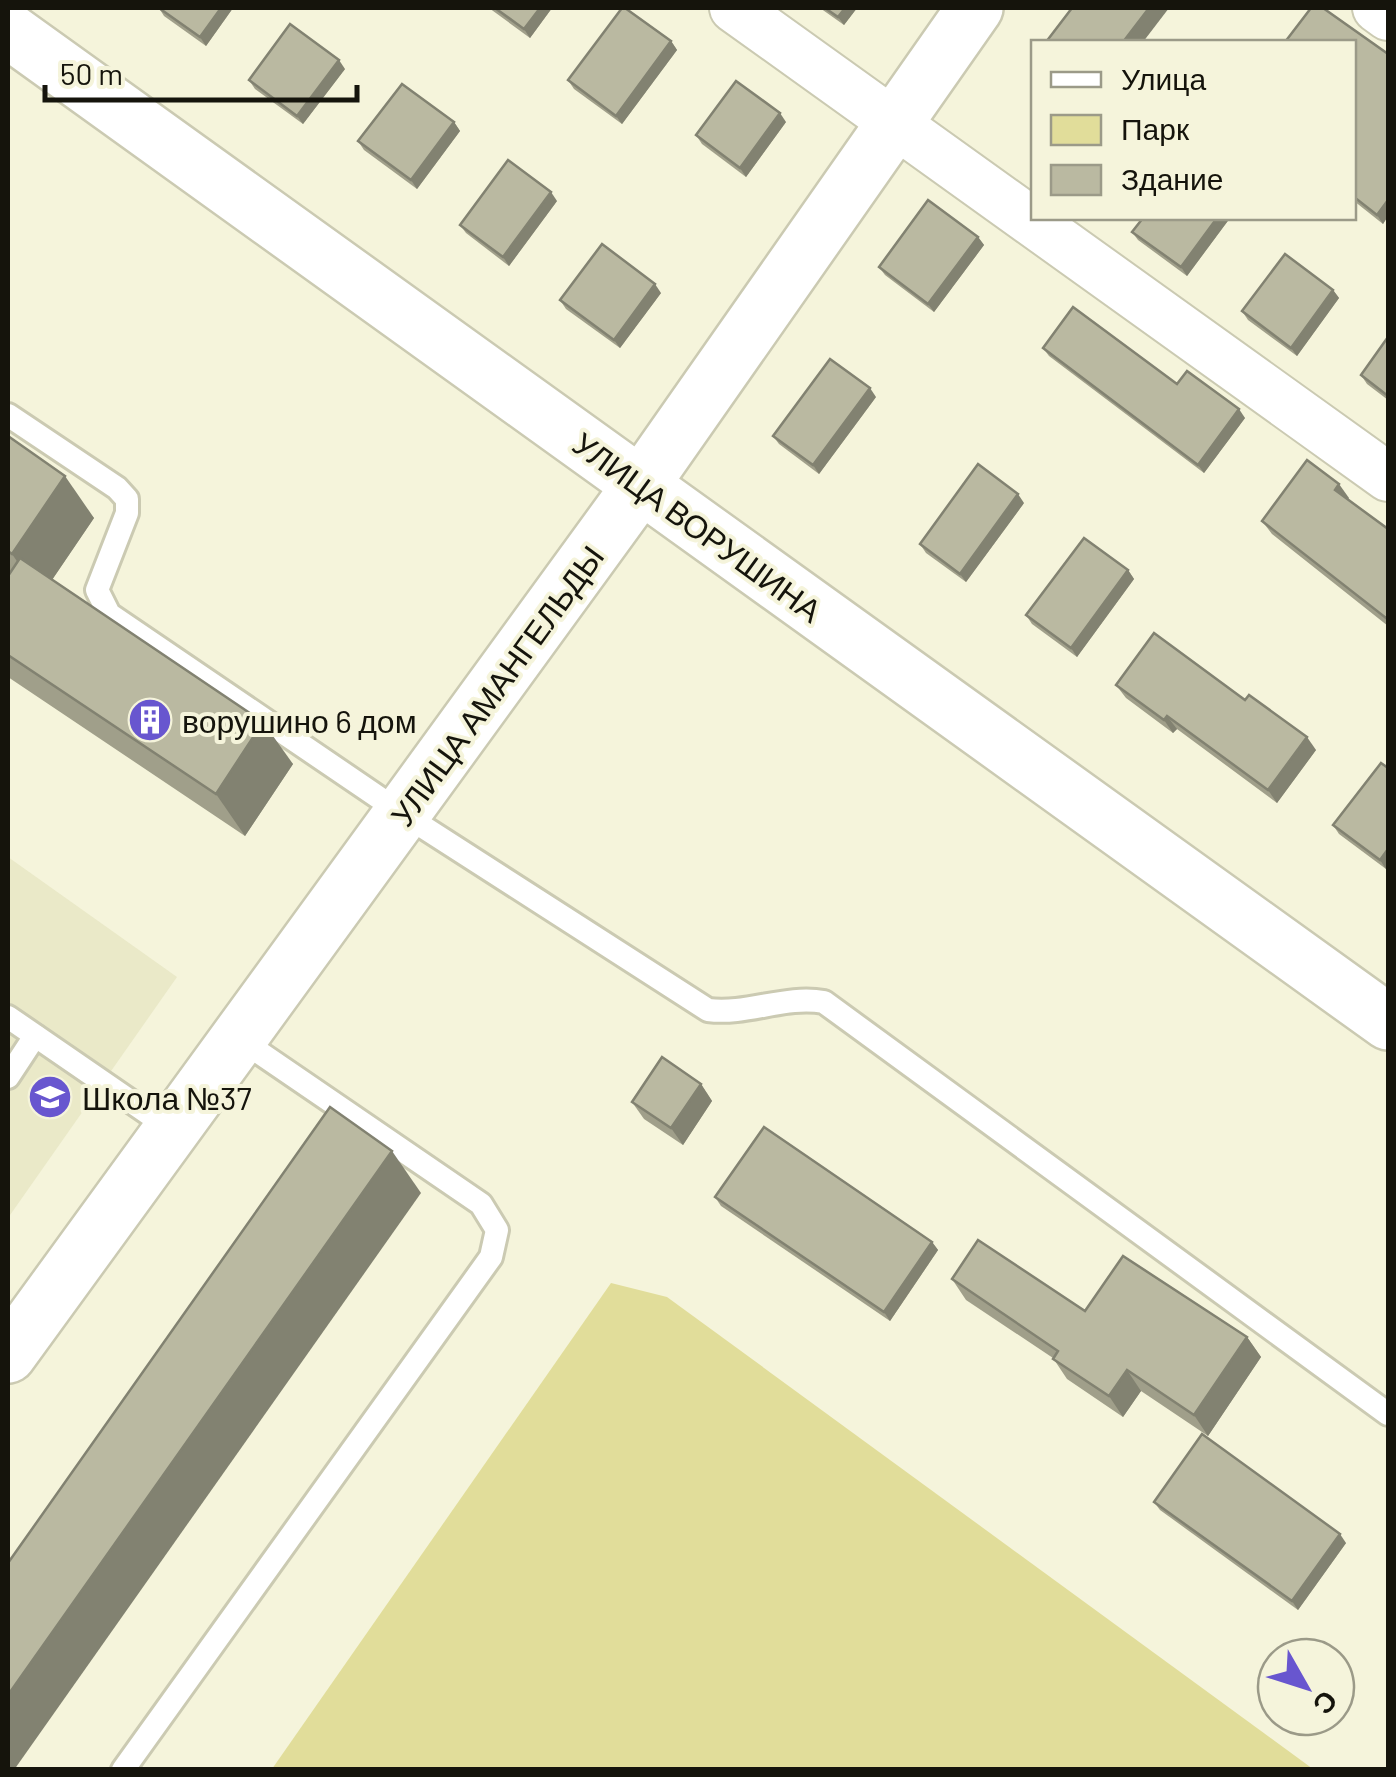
<svg xmlns="http://www.w3.org/2000/svg" width="1396" height="1777" viewBox="0 0 1396 1777" font-family="Barlow,sans-serif">
<style>
.built{fill:#eae9c8}
.green{fill:#e1dd9a}
.lines{fill:none;stroke-linecap:round;stroke-linejoin:round}
.lane-casing{stroke:#cbcab2;stroke-width:28}
.street-casing{stroke:#cbcab2;stroke-width:52}
.secondary-casing{stroke:#cbcab2;stroke-width:60}
.lane{stroke:#fff;stroke-width:22}
.street{stroke:#fff;stroke-width:48}
.secondary{stroke:#fff;stroke-width:55}
.wall{fill:#a09f8a}
.shaded-wall{fill:#828271}
.building{fill:#bab9a1;stroke:#828271;stroke-width:2.5}
.labels{text-anchor:middle;dominant-baseline:central;stroke-width:8;stroke-linejoin:round;paint-order:stroke}
.street-label{font-size:32px;fill:#15140c;stroke:#f5f4db}
.poi-label{font-size:32px;fill:#15140c;stroke:#f5f4db;text-anchor:start}
</style>
<rect width="100%" height="100%" fill="#f5f4db"/>
<polygon class="built" points="8,857 177,977 8,1218"/>
<polygon class="green" points="611,1283 667,1297 1313,1769 272,1769"/>
<g class="lines">
<g class="lane-casing">
<g id="lane">
<path d="M 8,415 L 117,488 L 127,499 L 127,513 L 97,590 L 109,614 L 403,814 L 708,1010 C 748,1015 785,995 824,1002 L 1388,1414"/>
<polyline points="8,1017 171,1129"/>
<polyline points="8,1077 35,1036"/>
<polyline points="123,1770 491,1257 497,1230 481,1204 238,1038"/>
</g>
</g>
<g class="street-casing">
<g id="street">
<polyline points="734,8 1388,477"/>
<polyline points="1377,8 1388,16"/>
</g>
</g>
<g class="secondary-casing">
<g id="secondary">
<polyline points="8,30 1388,1022"/>
<polyline points="8,1355 641,485 975,8"/>
</g>
</g>
<use href="#lane" class="lane"/>
<use href="#street" class="street"/>
<use href="#secondary" class="secondary"/>
</g>
<g class="wall">
<polygon points="159,8 233,8 206,46 164,16"/>
<polygon points="489,8 552,8 530,38"/>
<polygon points="820,8 857,8 844,25"/>
<polygon points="671,41 677,50 622,124 574,89 568,80"/>
<polygon points="1354,42 1388,54 1388,216 1383,224 1354,201"/>
<polygon points="345,69 303,124 255,89 249,80"/>
<polygon points="454,122 460,131 417,189 364,150 358,141"/>
<polygon points="786,122 746,177 702,144 696,135"/>
<polygon points="557,201 509,266 466,233 460,225"/>
<polygon points="1143,218 1230,218 1187,276 1138,240 1132,232"/>
<polygon points="978,237 984,245 934,312 885,275 879,267"/>
<polygon points="1333,290 1339,298 1297,356 1248,320 1242,311"/>
<polygon points="661,293 620,348 566,309 560,300"/>
<polygon points="1388,337 1388,400 1367,384 1361,375"/>
<polygon points="1043,348 1177,384 1245,418 1204,473 1049,356"/>
<polygon points="876,397 819,474 779,444 773,436"/>
<polygon points="8,436 94,518 52,580 293,764 245,836 8,677 8,576 9,574 8,573"/>
<polygon points="1349,498 1348,499 1388,529 1388,626 1272,534 1262,521"/>
<polygon points="1024,503 966,582 926,553 920,544"/>
<polygon points="1128,570 1134,579 1077,657 1032,624 1026,615"/>
<polygon points="1116,685 1316,750 1277,803 1177,729 1173,733 1126,698"/>
<polygon points="1381,763 1386,869 1339,834 1333,825"/>
<polygon points="701,1084 712,1101 683,1145 644,1119 632,1102"/>
<polygon points="715,1197 932,1242 938,1250 890,1321 721,1206"/>
<polygon points="952,1279 1085,1311 1247,1337 1261,1357 1208,1436 1141,1391 1123,1417 1067,1379 1053,1358 966,1300"/>
<polygon points="1154,1502 1346,1543 1298,1610 1160,1510"/>
</g>
<g class="shaded-wall">
<polygon points="221,8 233,8 206,46 200,37"/>
<polygon points="540,8 552,8 530,38 524,29"/>
<polygon points="845,8 857,8 844,25 838,17"/>
<polygon points="1149,8 1169,8 1143,42 1123,42"/>
<polygon points="671,41 677,50 622,124 616,116"/>
<polygon points="339,60 345,69 303,124 297,116"/>
<polygon points="780,113 786,122 746,177 740,168"/>
<polygon points="454,122 460,131 417,189 411,180"/>
<polygon points="551,192 557,201 509,266 503,257"/>
<polygon points="1388,200 1388,216 1383,224 1377,215"/>
<polygon points="1217,218 1230,218 1187,276 1181,267"/>
<polygon points="978,237 984,245 934,312 928,304"/>
<polygon points="655,284 661,293 620,348 614,340"/>
<polygon points="1333,290 1339,298 1297,356 1291,348"/>
<polygon points="870,388 876,397 819,474 813,465"/>
<polygon points="1239,409 1245,418 1204,473 1198,465"/>
<polygon points="65,476 94,518 41,596 12,554"/>
<polygon points="1339,484 1349,498 1345,503 1335,490"/>
<polygon points="1018,494 1024,503 966,582 960,574"/>
<polygon points="1128,570 1134,579 1077,657 1071,648"/>
<polygon points="1167,716 1177,729 1173,733 1164,720"/>
<polygon points="263,722 293,764 245,836 216,794"/>
<polygon points="1307,737 1316,750 1277,803 1268,790"/>
<polygon points="1388,849 1388,866 1386,869 1380,860"/>
<polygon points="701,1084 712,1101 683,1145 671,1128"/>
<polygon points="392,1151 421,1193 14,1770 8,1770 8,1695"/>
<polygon points="932,1242 938,1250 890,1321 884,1312"/>
<polygon points="1247,1337 1261,1357 1208,1436 1194,1415"/>
<polygon points="1127,1370 1141,1391 1123,1417 1109,1396"/>
<polygon points="1340,1534 1346,1543 1298,1610 1292,1601"/>
</g>
<g class="building">
<polygon points="159,8 221,8 200,37"/>
<polygon points="495,8 540,8 524,29"/>
<polygon points="622,8 625,8 671,41 616,116 568,80"/>
<polygon points="825,8 845,8 838,17"/>
<polygon points="1072,8 1149,8 1123,42 1046,42"/>
<polygon points="1311,8 1323,8 1388,54 1388,200 1377,215 1354,197 1354,42 1285,42"/>
<polygon points="290,24 339,60 297,116 249,80"/>
<polygon points="736,81 780,113 740,168 696,135"/>
<polygon points="402,84 454,122 411,180 358,141"/>
<polygon points="508,160 551,192 503,257 460,225"/>
<polygon points="928,200 978,237 928,304 879,267"/>
<polygon points="1143,218 1217,218 1181,267 1132,232"/>
<polygon points="602,244 655,284 614,340 560,300"/>
<polygon points="1285,254 1333,290 1291,348 1242,311"/>
<polygon points="1073,307 1177,384 1187,371 1239,409 1198,465 1043,348"/>
<polygon points="1388,337 1388,396 1361,375"/>
<polygon points="830,359 870,388 813,465 773,436"/>
<polygon points="8,436 65,476 12,554 8,551"/>
<polygon points="1307,460 1339,484 1335,490 1388,529 1388,615 1386,618 1262,521"/>
<polygon points="978,464 1018,494 960,574 920,544"/>
<polygon points="1084,538 1128,570 1071,648 1026,615"/>
<polygon points="20,558 263,722 216,794 8,655 8,576"/>
<polygon points="1154,633 1245,700 1249,695 1307,737 1268,790 1167,716 1164,720 1116,685"/>
<polygon points="1381,763 1388,768 1388,849 1380,860 1333,825"/>
<polygon points="662,1057 701,1084 671,1128 632,1102"/>
<polygon points="330,1107 392,1151 8,1695 8,1563"/>
<polygon points="764,1127 932,1242 884,1312 715,1197"/>
<polygon points="978,1240 1085,1311 1123,1256 1247,1337 1194,1415 1127,1370 1109,1396 1053,1359 1058,1351 952,1279"/>
<polygon points="1202,1434 1340,1534 1292,1601 1154,1502"/>
</g>
<defs>
<g id="building-disc" transform="scale(2.25)"><circle r="9.5" fill="#6856cf" stroke="#f5f4db"/><path d="M-4-6H4V6H1V3H-1V6H-4ZM-2.5-4.3h1.7v1.8h-1.7ZM.8-4.3h1.7v1.8H.8ZM-2.5-1h1.7V.8h-1.7ZM.8-1h1.7V.8H.8Z" fill="#fff"/></g>
<g id="school-disc" transform="scale(2.25)"><circle r="9.5" fill="#6856cf" stroke="#f5f4db"/><path d="M0-5L7-2L0 1L-7-2ZM-4 1L0 2.5L4 1V4Q0 6-4 4Z" fill="#fff"/></g>
</defs>
<g fill-rule="evenodd">
<use href="#building-disc" x="150" y="720"/>
<use href="#school-disc" x="50" y="1097"/>
</g>
<g class="labels">
<g class="street-label">
<text transform="translate(698 526) rotate(36)">УЛИЦА ВОРУШИНА</text>
<text transform="translate(496 685) rotate(-54)">УЛИЦА АМАНГЕЛЬДЫ</text>
</g>
<g class="poi-label">
<text x="182" y="720">ворушино 6 дом</text>
<text x="82" y="1097">Школа №37</text>
</g>
</g>
<rect width="1396" height="1777" fill="none" stroke="#15140c" stroke-width="20"/>
<rect x="1031" y="40" width="325" height="180" fill="#f5f4db" stroke="#9b9a88" stroke-width="2.5"/>
<rect x="1051" y="72" width="50" height="15" fill="#ffffff" stroke="#9b9a88" stroke-width="2.5"/>
<text x="1121" y="90" font-size="30" fill="#15140c">Улица</text>
<rect x="1051" y="115" width="50" height="30" fill="#e1dd9a" stroke="#9b9a88" stroke-width="2.5"/>
<text x="1121" y="140" font-size="30" fill="#15140c">Парк</text>
<rect x="1051" y="165" width="50" height="30" fill="#bab9a1" stroke="#9b9a88" stroke-width="2.5"/>
<text x="1121" y="190" font-size="30" fill="#15140c">Здание</text>
<g transform="translate(1306 1687) rotate(129)"><circle r="48" fill="#f5f4db" stroke="#9b9a88" stroke-width="2.5"/>
<path d="M0-8L18 38L0 25L-18 38Z" fill="#6856cf"/>
<text y="-15" font-size="28" font-weight="bold" text-anchor="middle" fill="#15140c">С</text>
</g>
<path d="M45 85v15h312v-15" fill="none" stroke="#15140c" stroke-width="5"/>
<text x="60" y="85" font-size="30" fill="#15140c" stroke="#f5f4db" stroke-width="8" paint-order="stroke">50 m</text>
</svg>
